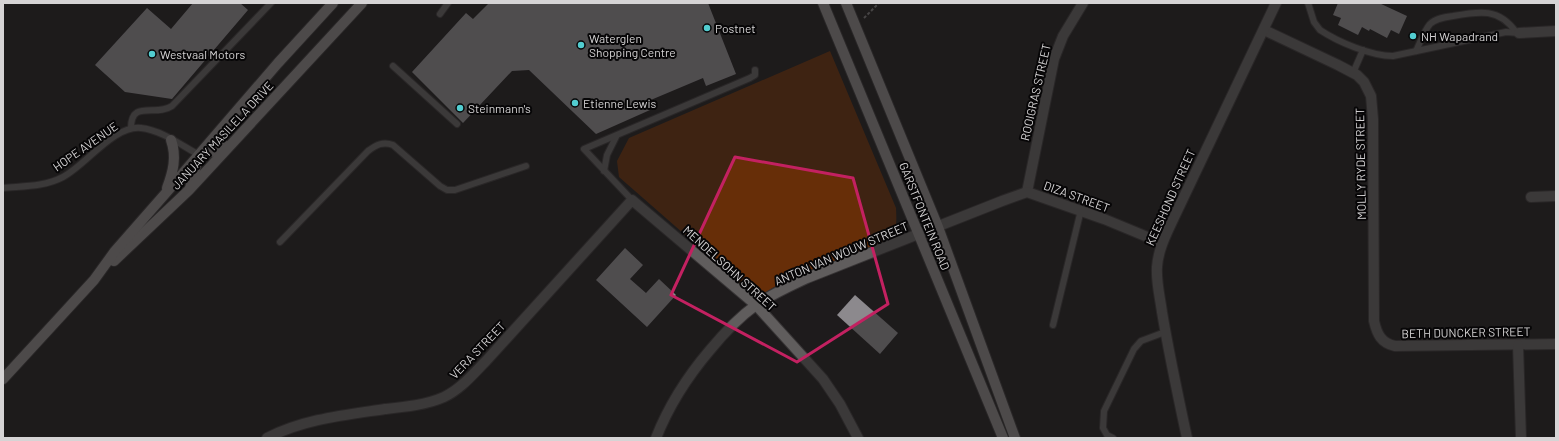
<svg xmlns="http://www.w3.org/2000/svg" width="1559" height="441" viewBox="0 0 1559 441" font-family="Barlow,sans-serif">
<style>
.green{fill:#672e08}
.building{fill:#8c898d}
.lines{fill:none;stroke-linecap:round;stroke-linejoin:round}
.service-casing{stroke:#383536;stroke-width:8}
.minor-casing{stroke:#383536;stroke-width:12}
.secondary-casing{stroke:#383536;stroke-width:12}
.path{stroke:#7a7879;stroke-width:2;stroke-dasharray:3 2;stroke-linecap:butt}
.service{stroke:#605d5d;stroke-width:6}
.minor{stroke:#605d5d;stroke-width:10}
.secondary{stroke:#878383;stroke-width:10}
.marked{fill:none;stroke:#c32161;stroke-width:3;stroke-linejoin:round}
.poi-dot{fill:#52cdd0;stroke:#070607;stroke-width:1.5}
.labels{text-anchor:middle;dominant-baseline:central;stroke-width:4;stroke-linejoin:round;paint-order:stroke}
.poi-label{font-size:12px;fill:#d6d4d5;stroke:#070607;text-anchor:start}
.street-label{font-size:12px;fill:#d6d4d5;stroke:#070607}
</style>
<rect width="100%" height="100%" fill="#1e1b1c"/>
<path class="green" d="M 830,51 L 896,208 C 897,229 897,233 879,244 L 789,278 L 766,292 L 757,292 L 747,289 L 619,177 L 617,161 L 629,138 Z"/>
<g class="building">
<polygon points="193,3 240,3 248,10 172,99 125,92 95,65 147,8 171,29"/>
<polygon points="489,3 708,3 736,74 706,86 703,78 646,102 650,110 596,134 529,70 512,71 463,123 412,72 466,13 473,19"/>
<polygon points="1338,3 1379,3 1407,16 1399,34 1391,30 1387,38 1370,29 1369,31 1362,27 1358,35 1338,25 1341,18 1333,15"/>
<polygon points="625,248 643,265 630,279 646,293 659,279 676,295 647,327 596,280"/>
<polygon points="855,295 898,333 880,354 837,315"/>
</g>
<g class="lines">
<g class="service-casing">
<g id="service">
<path d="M 1308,3 L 1314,22 L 1320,30 C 1338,42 1371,56 1393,56 L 1506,32 L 1519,33"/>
<polyline points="440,14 448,3"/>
<path d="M 1416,51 C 1420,43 1424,31 1430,24 C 1436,18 1446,17 1453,16 C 1480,11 1499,8 1516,32"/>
<polyline points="393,66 457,124"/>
<polyline points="1353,73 1363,50"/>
<path d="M 131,128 C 131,99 156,117 172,106 L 271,3"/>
<polyline points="604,171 607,155 616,137"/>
<path d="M 3,188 C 23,186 44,187 63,177 C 86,165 114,125 141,128 C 161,130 181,145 199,155"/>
<polyline points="632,200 584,149 750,78 755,75 755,70"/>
<path d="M 280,242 L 368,151 C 376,145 383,141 393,145 L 440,186 L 447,190 L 455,190 L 526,166"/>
<polyline points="1053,325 1081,210"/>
<polyline points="1113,438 1107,435 1103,428 1104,411 1134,349 1141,341 1165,332"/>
</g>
</g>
<g class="minor-casing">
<g id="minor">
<path d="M 1264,30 L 1338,65 L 1357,75 L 1364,82 L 1371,96 L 1373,119 L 1374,321 C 1377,334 1381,343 1395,346 L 1556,344"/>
<polyline points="1519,33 1556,31"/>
<polyline points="1027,192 1054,59 1063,36 1083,3"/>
<polyline points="1531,197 1556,196"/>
<polyline points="1518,345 1521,438"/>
<path d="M 267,438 C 304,419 345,415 385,409 C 405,407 426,405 444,397 C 461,389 473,374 486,361 L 632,200 L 756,305 L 823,379 L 840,404 L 858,438"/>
<path d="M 656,438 C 669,405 687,377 710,350 C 724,333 738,318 756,305 C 772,294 790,286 807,278 L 1002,201 L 1027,192 L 1104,219 L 1162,243"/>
<path d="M 1187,438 C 1178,396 1169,354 1162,312 C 1160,297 1156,282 1157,267 C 1158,252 1164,239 1170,226 L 1276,3"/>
</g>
</g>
<g class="secondary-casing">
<g id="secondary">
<polyline points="823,3 1003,438"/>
<polyline points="846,3 938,227 1015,438"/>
<path d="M 167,188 C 173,172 177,157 171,140"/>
<polyline points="190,188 199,155 216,151 227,146"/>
<polyline points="114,261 189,190 362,3"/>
<polyline points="3,379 94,280 115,251 165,194 278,63 333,3"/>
</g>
</g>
<polyline class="path" points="864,18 879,3"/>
<use href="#service" class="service"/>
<use href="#minor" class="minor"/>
<use href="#secondary" class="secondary"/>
</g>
<path d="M0 0H1559V441H0ZM 735,157 L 853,178 L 888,304 L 797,362 L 671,295 Z" fill="#1e1b1c" fill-opacity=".55" fill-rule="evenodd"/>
<path class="marked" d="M 735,157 L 853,178 L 888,304 L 797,362 L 671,295 Z"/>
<g class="poi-dot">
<circle cx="707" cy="28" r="4"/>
<circle cx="1413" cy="36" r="4"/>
<circle cx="581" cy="45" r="4"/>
<circle cx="152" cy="54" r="4"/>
<circle cx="575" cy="103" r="4"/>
<circle cx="460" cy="108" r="4"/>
</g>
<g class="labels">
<g class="poi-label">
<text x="715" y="28">Postnet</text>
<text x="1421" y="36">NH Wapadrand</text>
<text x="589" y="38">Waterglen<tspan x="589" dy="14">Shopping Centre</tspan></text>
<text x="160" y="54">Westvaal Motors</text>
<text x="583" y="103">Etienne Lewis</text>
<text x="468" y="108">Steinmann's</text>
</g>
<g class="street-label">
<text transform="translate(1035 92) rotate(-77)">ROOIGRAS STREET</text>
<text transform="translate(222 135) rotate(-47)">JANUARY MASILELA DRIVE</text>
<text transform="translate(85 146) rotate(-35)">HOPE AVENUE</text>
<text transform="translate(1360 164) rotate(-91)">MOLLY RYDE STREET</text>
<text transform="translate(1077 196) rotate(20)">DIZA STREET</text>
<text transform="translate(1170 197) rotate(-66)">KEESHOND STREET</text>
<text transform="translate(925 216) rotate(68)">GARSTFONTEIN ROAD</text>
<text transform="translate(841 253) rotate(-23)">ANTON VAN WOUW STREET</text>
<text transform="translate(730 268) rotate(42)">MENDELSOHN STREET</text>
<text transform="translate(1466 332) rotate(-1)">BETH DUNCKER STREET</text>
<text transform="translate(477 350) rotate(-46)">VERA STREET</text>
</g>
</g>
<rect width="1559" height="441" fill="none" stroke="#d6d4d5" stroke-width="8"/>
</svg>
